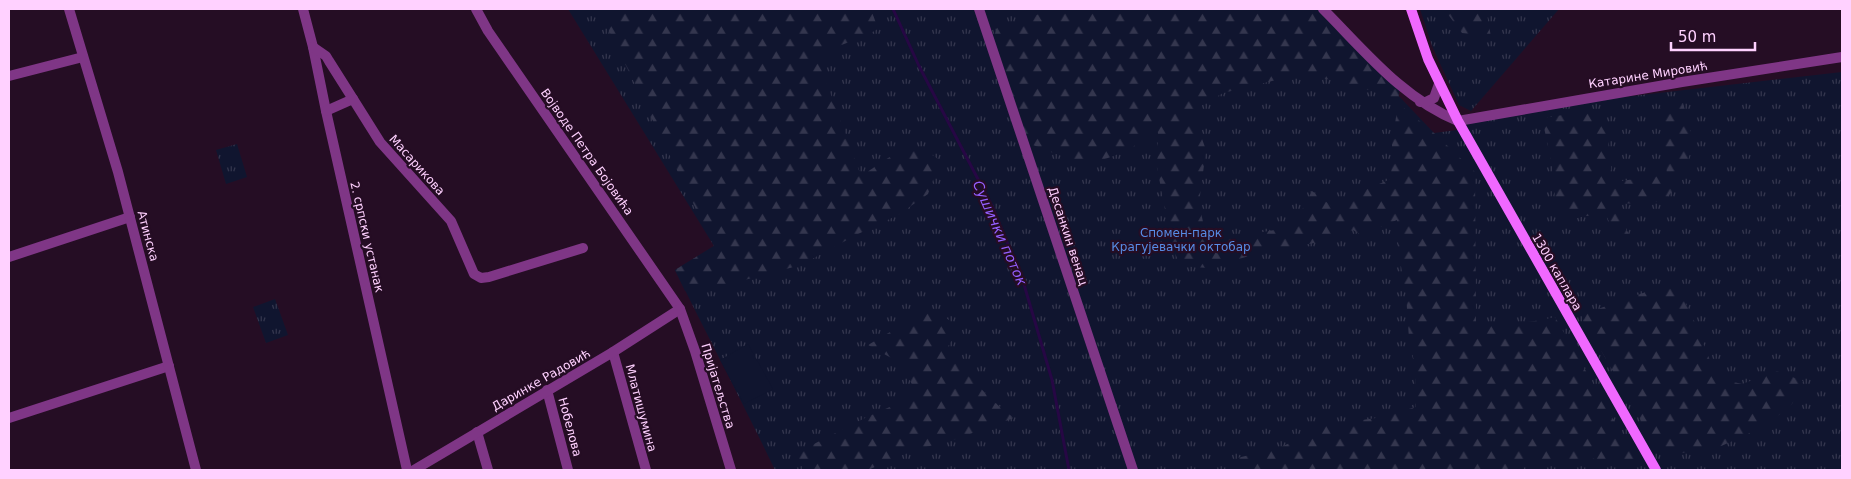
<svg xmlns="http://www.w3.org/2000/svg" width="1851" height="479" viewBox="0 0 1851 479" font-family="'DejaVu Sans',sans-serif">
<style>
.grass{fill:url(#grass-tufts)}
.forest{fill:url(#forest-firs);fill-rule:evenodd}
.pitch{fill:#10152f}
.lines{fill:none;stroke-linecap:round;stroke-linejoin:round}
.stream{stroke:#260744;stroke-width:3}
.minor{stroke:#7f3686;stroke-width:10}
.tertiary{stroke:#7f3686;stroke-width:10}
.secondary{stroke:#f068ff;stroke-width:10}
.labels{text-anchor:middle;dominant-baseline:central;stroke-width:4.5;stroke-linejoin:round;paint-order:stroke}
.street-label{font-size:12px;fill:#ffd1ff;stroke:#250d24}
.park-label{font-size:12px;fill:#578ce5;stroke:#250d24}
.water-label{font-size:14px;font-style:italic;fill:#955fff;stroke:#250d24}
</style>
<defs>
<pattern id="grass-tufts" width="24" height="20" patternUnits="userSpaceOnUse" patternTransform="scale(1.25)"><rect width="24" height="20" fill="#10152f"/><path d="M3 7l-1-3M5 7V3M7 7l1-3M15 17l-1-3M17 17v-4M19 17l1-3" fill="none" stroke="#34364e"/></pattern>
<pattern id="forest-firs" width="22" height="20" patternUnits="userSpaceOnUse" patternTransform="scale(1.25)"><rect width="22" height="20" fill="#10152f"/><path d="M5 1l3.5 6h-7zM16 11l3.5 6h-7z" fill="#34364e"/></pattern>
</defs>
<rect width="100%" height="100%" fill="#250d24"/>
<g class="grass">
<path d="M 568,9 L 1316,9 L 1434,133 L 1465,129 L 1458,116 L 1842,72 L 1842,470 L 775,470 C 743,403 708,337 675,270 L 714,246 Z"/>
<polygon points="1420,9 1559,9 1471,111 1459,105 1432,46"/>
<polygon points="237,144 247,177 226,184 216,150"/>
<polygon points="275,299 288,335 266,343 253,307"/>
</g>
<g class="forest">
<path d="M 596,9 L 871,9 L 878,29 L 863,37 L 825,51 L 821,68 L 861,176 C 875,168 902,144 920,148 C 926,149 934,157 940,160 L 928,194 L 898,215 L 858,234 L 801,265 L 726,285 L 685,291 L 675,270 L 714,246 L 608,29 Z"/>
<path d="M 1054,9 L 1323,9 L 1400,85 L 1398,103 L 1434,133 L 1475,172 L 1476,323 C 1505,326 1527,323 1555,317 L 1639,464 L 1587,458 L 1554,461 L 1531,460 L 1521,470 L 1239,470 L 1237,458 L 1279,448 L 1327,425 L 1376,418 L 1416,407 L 1415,366 L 1409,339 L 1406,294 L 1399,255 L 1397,220 L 1361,235 L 1353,230 L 1325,241 L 1256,254 L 1208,268 L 1181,266 L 1172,247 L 1157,167 L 1158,132 C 1133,146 1106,167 1075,160 C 1058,156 1041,147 1023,142 L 989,40 L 995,34 L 997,28 ZM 1300,74 C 1337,81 1365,85 1398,103 L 1392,145 L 1391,179 L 1367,189 L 1337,210 L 1312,191 L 1293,227 L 1207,241 L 1199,203 L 1206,150 L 1197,125 L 1199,107 L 1223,93 Z"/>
<polygon points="1444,9 1486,9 1491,37 1462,33"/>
<polygon points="1660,101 1683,103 1693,141 1687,165 1679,182 1667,198 1649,204 1612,203 1631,238 1612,228 1606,215 1585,216 1570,220 1555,198 1552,165 1542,118 1604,109 1613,182 1667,175"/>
<polygon points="1674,282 1691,313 1717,378 1742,384 1777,371 1803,381 1792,404 1767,425 1717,448 1661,456 1581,315"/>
<polygon points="929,309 951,321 956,332 945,352 994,402 1014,418 956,439 911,451 868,470 804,470 798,457 806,448 867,417 917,395 902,364 868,345"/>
</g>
<polygon class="pitch" points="748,344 773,389 744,404 720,360"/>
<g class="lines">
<polyline class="stream" points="893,9 919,66 993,208 1023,281 1052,380 1069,470"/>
<g class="minor">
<polyline points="303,9 313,47 326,111 407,470"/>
<polyline points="476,9 488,31 680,309 695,351 731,470"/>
<polyline points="313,47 326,56 329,61 353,99"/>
<polyline points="9,76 83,57"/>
<polyline points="326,111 353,99 380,142 451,221 474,274 481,278 489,277 583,248"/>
<polyline points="9,257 130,217"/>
<polyline points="613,352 646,470"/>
<polyline points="547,390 568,470"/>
<polyline points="9,418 169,366"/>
<polyline points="477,432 488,470"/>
<polyline points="414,470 613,352 680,309"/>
</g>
<g class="tertiary">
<polyline points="69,9 118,172 196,470"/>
<polyline points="979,9 1133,470"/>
<path d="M 1323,9 C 1364,50 1403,99 1458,121 L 1682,82 L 1842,57"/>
<polyline points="1420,102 1426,102 1434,98 1439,84"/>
</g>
<polyline class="secondary" points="1411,9 1428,59 1458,121 1656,470"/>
</g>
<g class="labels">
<g class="street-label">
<text transform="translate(1648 75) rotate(-9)">Катарине Мировић</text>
<text transform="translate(587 152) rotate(55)">Војводе Петра Бојовића</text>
<text transform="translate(417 165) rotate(48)">Масарикова</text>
<text transform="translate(148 236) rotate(75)">Атинска</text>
<text transform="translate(1068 236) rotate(72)">Десанкин венац</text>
<text transform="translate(367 237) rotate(77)">2. српски устанак</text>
<text transform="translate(1557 272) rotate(60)">1300 каплара</text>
<text transform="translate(541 380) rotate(-30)">Даринке Радовић</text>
<text transform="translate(718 386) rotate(73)">Пријатељства</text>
<text transform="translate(641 408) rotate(75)">Млатишумина</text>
<text transform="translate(570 427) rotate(75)">Нобелова</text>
</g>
<g class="park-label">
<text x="1181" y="233">Спомен-парк<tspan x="1181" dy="14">Крагујевачки октобар</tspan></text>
</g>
<g class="water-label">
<text transform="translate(1000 233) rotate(66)">Сушички поток</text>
</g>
</g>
<rect width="1851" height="479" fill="none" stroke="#ffd1ff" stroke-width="20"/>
<path d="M1671 42v8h84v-8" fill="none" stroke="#ffd1ff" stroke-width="2.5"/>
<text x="1678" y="42" font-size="15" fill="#ffd1ff" stroke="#250d24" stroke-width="4" paint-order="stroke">50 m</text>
</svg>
